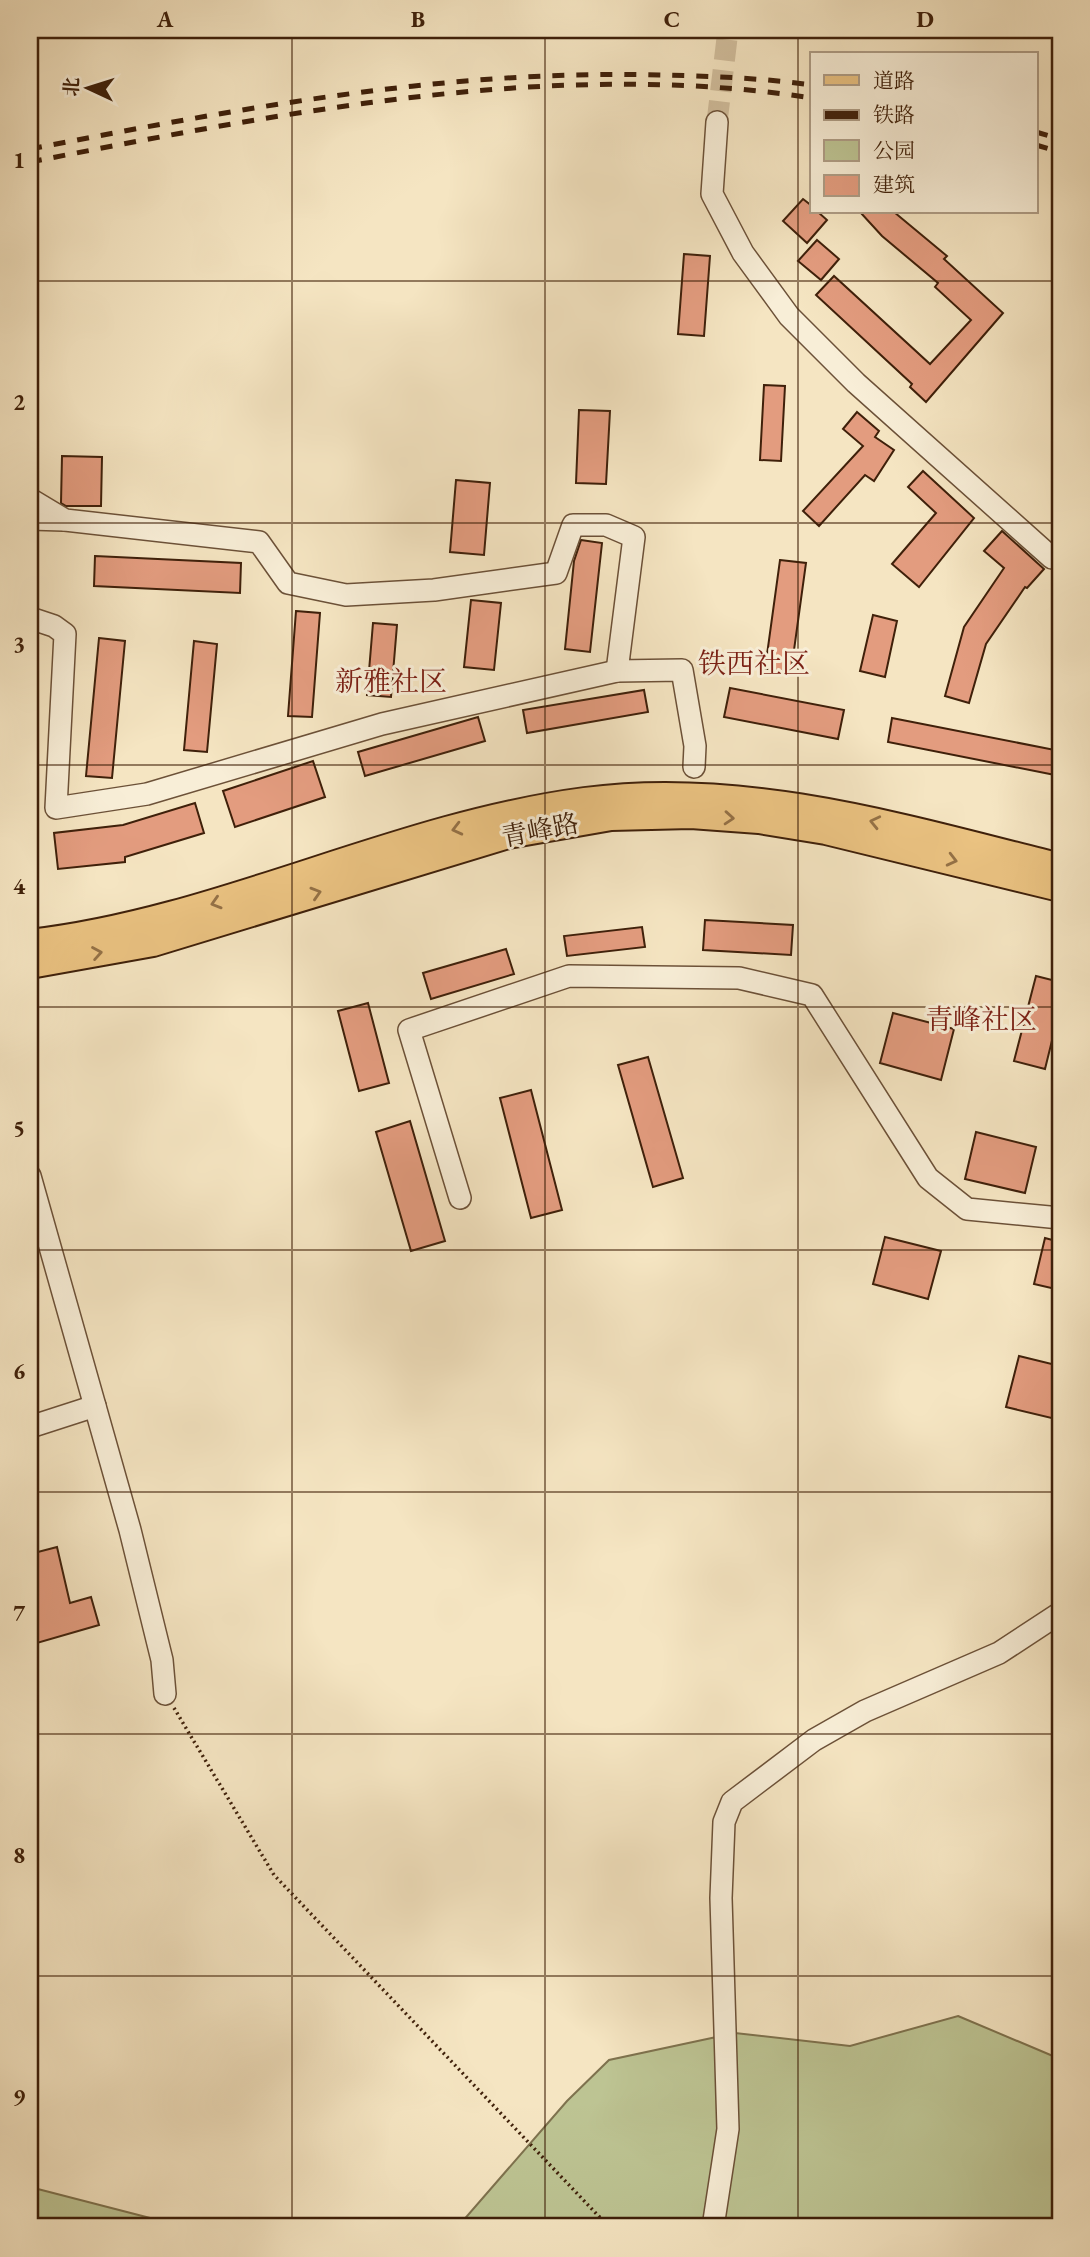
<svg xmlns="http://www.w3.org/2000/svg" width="1090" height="2257" viewBox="0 0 1090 2257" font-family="'EB Garamond','Noto Serif SC',serif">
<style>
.green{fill:#bdc493;stroke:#7e724e;stroke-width:2}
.building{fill:#e39c7f;stroke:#3f200a;stroke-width:2}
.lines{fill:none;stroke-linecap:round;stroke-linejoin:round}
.minor-tunnel{stroke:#d1be9d;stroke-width:21;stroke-dasharray:21 10;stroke-linecap:butt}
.minor-casing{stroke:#6c5138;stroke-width:24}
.major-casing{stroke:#3f200a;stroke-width:30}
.path{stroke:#3f200a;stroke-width:3.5;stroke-dasharray:2 3.5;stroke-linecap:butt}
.minor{stroke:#f8eed7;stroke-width:21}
.major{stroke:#eac281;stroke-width:26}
.rail{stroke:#3f200a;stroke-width:5;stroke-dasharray:12 12;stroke-linecap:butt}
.oneway{stroke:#947146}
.grid{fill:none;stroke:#3f200a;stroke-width:2;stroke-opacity:0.55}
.labels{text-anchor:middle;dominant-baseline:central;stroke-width:6;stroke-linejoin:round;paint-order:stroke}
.street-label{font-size:26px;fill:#3f200a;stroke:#f8eed7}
.neighbourhood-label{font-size:28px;fill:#7a1f14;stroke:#f8eed7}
.neatline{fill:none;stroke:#3f200a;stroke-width:2.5}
.grid-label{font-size:23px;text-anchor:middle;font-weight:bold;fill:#3f200a}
</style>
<rect width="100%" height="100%" fill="#f5e5c2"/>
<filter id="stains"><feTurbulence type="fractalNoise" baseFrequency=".00286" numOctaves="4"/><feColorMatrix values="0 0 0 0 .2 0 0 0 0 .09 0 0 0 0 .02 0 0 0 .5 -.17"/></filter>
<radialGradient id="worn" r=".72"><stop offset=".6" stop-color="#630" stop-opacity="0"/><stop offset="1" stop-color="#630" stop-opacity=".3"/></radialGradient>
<g class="green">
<polygon points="958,2016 1060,2059 1060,2227 464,2227 461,2223 567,2101 609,2060 735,2033 850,2046"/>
<polygon points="30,2187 185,2227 30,2227"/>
</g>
<g class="building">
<polygon points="803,199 812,206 812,212 818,212 827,220 807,243 783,221"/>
<polygon points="860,212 894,212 947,256 944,259 1003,313 926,402 910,387 912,384 816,295 834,276 930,364 971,320 935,287 938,283 882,236"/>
<polygon points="817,240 839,259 821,280 798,261"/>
<polygon points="684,254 710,256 704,336 678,334"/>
<polygon points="764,385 785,386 781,461 760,460"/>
<polygon points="579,410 610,411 606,484 576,483"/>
<polygon points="857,412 879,431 875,437 894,450 874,481 865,475 819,526 803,511 863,446 843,429"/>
<polygon points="62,456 102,457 101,506 66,506 61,503"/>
<polygon points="923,471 974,518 919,587 892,564 936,513 908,487"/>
<polygon points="456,480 490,483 484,555 450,552"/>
<polygon points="1002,531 1044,569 1027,588 1025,587 986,644 969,703 945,696 964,627 1004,568 984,551"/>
<polygon points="581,540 602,543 590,652 565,649 574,561"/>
<polygon points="95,556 241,563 240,593 94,586"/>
<polygon points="780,560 806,563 791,672 765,669"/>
<polygon points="471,600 501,603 494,670 464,667"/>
<polygon points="296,611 320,613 312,717 288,716"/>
<polygon points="873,615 897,621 885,677 860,671"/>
<polygon points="373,623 397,625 391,697 367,695"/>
<polygon points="99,638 125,641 112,778 86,776"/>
<polygon points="194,641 217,644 207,752 184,750"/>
<polygon points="730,688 844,710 838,739 724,717"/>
<polygon points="644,690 648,712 527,733 523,710"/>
<polygon points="478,717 485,741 365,776 358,752"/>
<polygon points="892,718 1060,751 1060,776 888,742"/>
<polygon points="313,761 325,797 235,827 223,791"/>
<polygon points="195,803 204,833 125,857 125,862 58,869 54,833 123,825"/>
<polygon points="705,920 793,925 791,955 703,950"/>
<polygon points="642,927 645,947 567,956 564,936"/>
<polygon points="506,949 514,974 431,999 423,973"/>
<polygon points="1036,976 1060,982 1060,1008 1045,1069 1014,1061"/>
<polygon points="368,1003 389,1083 359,1091 338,1011"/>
<polygon points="893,1013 954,1029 941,1080 880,1063"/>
<polygon points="648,1057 683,1178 653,1187 618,1065"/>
<polygon points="531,1090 562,1210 531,1218 500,1098"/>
<polygon points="410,1121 445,1241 411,1251 376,1132"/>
<polygon points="976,1132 1036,1147 1025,1193 965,1179"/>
<polygon points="885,1237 941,1251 928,1299 873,1284"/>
<polygon points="1045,1238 1060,1242 1060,1290 1034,1284"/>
<polygon points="1019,1356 1060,1366 1060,1420 1006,1407"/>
<polygon points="57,1547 70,1603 91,1597 99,1625 30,1645 30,1554"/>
</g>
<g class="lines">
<polyline class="minor-tunnel" points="717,122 728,30"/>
<g class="minor-casing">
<g id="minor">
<polyline points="717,122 712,194 743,253 789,316 856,383 1052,558"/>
<polyline points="30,499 65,520 259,542 288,583 346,595 434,590 556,573 573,525 606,525 634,537 617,671 682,670 695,746 694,767"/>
<polyline points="30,519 63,520"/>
<polyline points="30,618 54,626 65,634 56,808 147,794 382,724 617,671"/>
<polyline points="30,1176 130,1530 162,1660 165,1694"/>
<polyline points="460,1198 409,1030 569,976 739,978 812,995 928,1178 967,1209 1060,1218"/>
<polyline points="30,1427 95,1406"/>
<polyline points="713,2227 728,2129 721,1898 724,1822 732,1802 814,1740 865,1711 999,1653 1060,1613"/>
</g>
</g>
<g class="major-casing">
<g id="major">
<path d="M 30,943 C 221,921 394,826 585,801 C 746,780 905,828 1060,867"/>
<polyline points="30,965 153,943 508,835 611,817 691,815 759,820 826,831 1060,888"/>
</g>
</g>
<polyline class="path" points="174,1708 274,1875 609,2227"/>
<use href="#minor" class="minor"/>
<use href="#major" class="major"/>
<g class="rail">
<polyline points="1036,132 1060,139"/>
<polyline points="1036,145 1060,152"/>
<path d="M 30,149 C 238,109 446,69 659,75 C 709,76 762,78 812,85"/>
<path d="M 30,162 C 282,113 554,58 812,98"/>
</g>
</g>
<defs><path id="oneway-chevron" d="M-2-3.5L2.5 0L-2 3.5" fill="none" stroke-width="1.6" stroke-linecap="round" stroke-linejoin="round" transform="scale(1.75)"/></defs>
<g class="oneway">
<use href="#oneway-chevron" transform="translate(729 818) rotate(4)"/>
<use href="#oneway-chevron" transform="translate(875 822) rotate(-167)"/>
<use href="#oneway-chevron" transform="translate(457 829) rotate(166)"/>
<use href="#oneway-chevron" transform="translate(952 860) rotate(14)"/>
<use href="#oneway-chevron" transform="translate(316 893) rotate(-17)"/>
<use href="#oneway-chevron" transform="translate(216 903) rotate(163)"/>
<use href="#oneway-chevron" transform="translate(97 953) rotate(-10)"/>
</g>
<path class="grid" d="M 292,30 L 292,2227M 545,30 L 545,2227M 798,30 L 798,2227M 30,281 L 1060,281M 30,523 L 1060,523M 30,765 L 1060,765M 30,1007 L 1060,1007M 30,1250 L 1060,1250M 30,1492 L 1060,1492M 30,1734 L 1060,1734M 30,1976 L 1060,1976"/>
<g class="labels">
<g class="street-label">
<text transform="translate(540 830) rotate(-11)">青峰路</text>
</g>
<g class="neighbourhood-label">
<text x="754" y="663">铁西社区</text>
<text x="391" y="681">新雅社区</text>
<text x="981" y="1019">青峰社区</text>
</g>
</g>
<rect width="1090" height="2257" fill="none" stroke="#f5e5c2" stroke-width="77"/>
<rect x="810" y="52" width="228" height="161" fill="#f8eed7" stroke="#ae9c85" stroke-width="2"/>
<rect x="824" y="75" width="35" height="10" fill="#eac281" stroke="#ae9c85" stroke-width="2"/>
<text x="873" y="88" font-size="21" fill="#3f200a">道路</text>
<rect x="824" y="110" width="35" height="10" fill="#3f200a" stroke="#ae9c85" stroke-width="2"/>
<text x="873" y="122" font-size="21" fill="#3f200a">铁路</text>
<rect x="824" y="140" width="35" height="21" fill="#bdc493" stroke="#ae9c85" stroke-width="2"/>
<text x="873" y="158" font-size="21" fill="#3f200a">公园</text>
<rect x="824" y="175" width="35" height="21" fill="#e39c7f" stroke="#ae9c85" stroke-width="2"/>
<text x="873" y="192" font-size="21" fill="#3f200a">建筑</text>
<g transform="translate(88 88) rotate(274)" stroke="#f8eed7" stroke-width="5" paint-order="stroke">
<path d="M0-5L12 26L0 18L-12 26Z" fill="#3f200a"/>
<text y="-10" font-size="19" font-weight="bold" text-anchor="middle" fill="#3f200a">北</text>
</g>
<rect x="38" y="38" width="1014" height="2180" class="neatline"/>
<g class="grid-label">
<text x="165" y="27">A</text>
<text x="418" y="27">B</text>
<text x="672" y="27">C</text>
<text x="925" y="27">D</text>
<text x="19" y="168">1</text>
<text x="19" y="410">2</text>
<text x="19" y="652">3</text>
<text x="19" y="894">4</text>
<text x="19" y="1136">5</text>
<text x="19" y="1379">6</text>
<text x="19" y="1621">7</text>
<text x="19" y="1863">8</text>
<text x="19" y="2105">9</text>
</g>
<rect width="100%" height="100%" filter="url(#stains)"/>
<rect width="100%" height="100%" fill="url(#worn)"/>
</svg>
